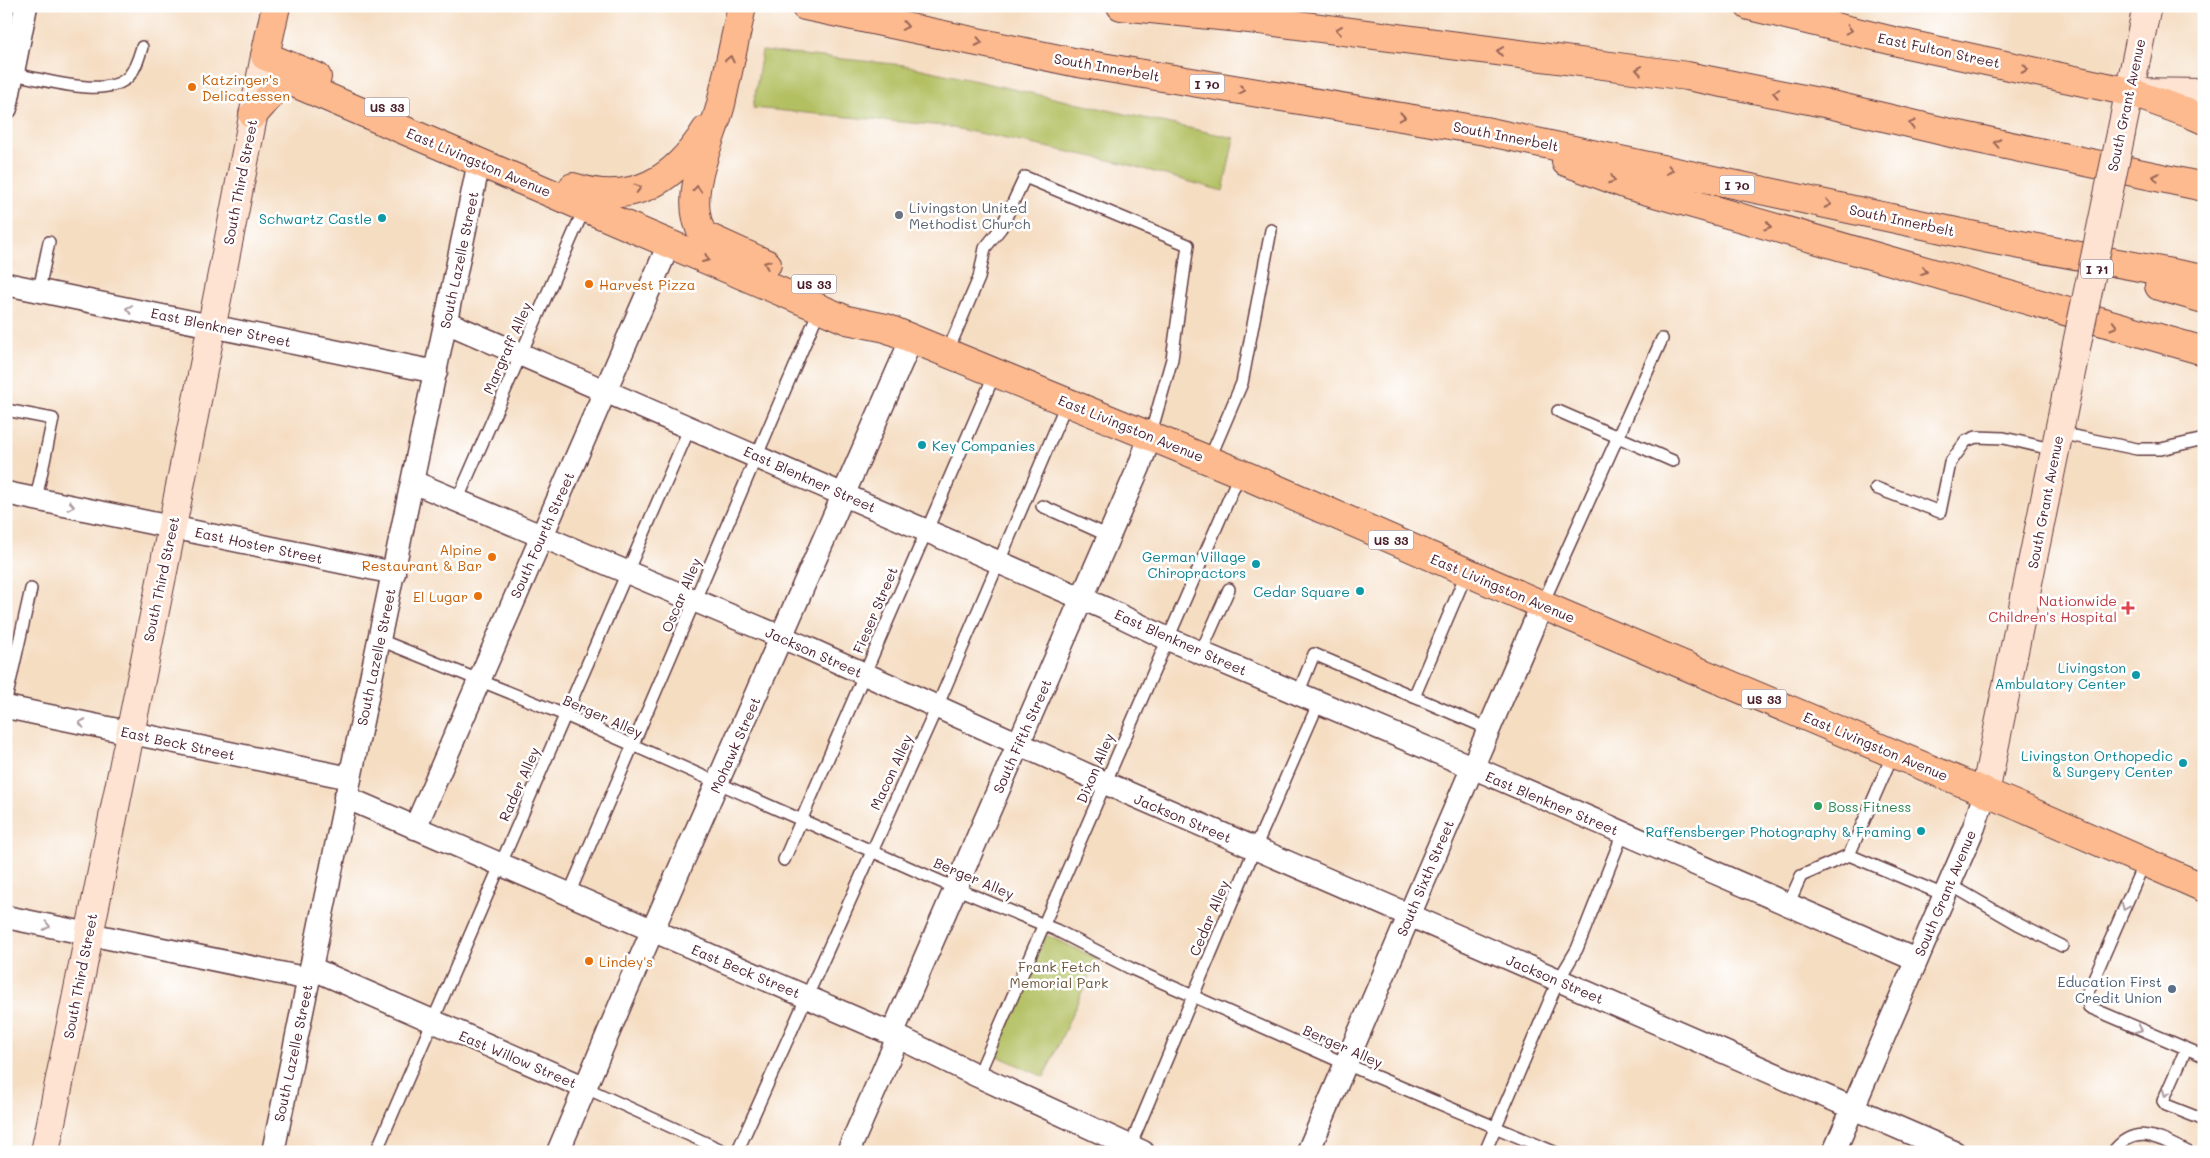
<svg xmlns="http://www.w3.org/2000/svg" width="2210" height="1158" viewBox="0 0 2210 1158" font-family="Mali,sans-serif">
<style>
.green{fill:#b3c062;stroke:#7e7046}
.lines{fill:none;stroke-linecap:round;stroke-linejoin:round}
.lane-casing{stroke:#643c42;stroke-width:14}
.street-casing{stroke:#643c42;stroke-width:25}
.secondary-casing{stroke:#643c42;stroke-width:30}
.primary-casing{stroke:#643c42;stroke-width:30}
.highway-casing{stroke:#643c42;stroke-width:30}
.lane{stroke:#fff;stroke-width:11}
.street{stroke:#fff;stroke-width:22}
.secondary{stroke:#fee3d2;stroke-width:28}
.primary{stroke:#fcba8e;stroke-width:28}
.highway{stroke:#fcba8e;stroke-width:28}
.secondary-bridge-casing{stroke:#643c42;stroke-width:30;stroke-linecap:butt}
.secondary-bridge{stroke:#fee3d2;stroke-width:28}
.oneway{stroke:#9a6558}
.oneway2{stroke:#ae9aa0}
.food-dot{fill:#e8710a;stroke:#fff;stroke-width:2}
.worship-dot{fill:#6b7280;stroke:#fff;stroke-width:2}
.culture-dot{fill:#0f9aa8;stroke:#fff;stroke-width:2}
.health-dot{fill:#e0444e;stroke:#fff;stroke-width:2}
.leisure-dot{fill:#2e9e5b;stroke:#fff;stroke-width:2}
.service-dot{fill:#5c6f8a;stroke:#fff;stroke-width:2}
.labels{text-anchor:middle;dominant-baseline:central;stroke-width:5;stroke-linejoin:round;paint-order:stroke}
.shield{fill:#fff;stroke:#80626b;stroke-width:1}
.shield-label{font-size:12px;font-weight:bold;fill:#4a1f2b}
.street-label{font-size:14px;fill:#4a1f2b;stroke:#fff}
.food-label{font-size:14px;fill:#c56008;stroke:#fff;text-anchor:start}
.worship-label{font-size:14px;fill:#5b616d;stroke:#fff;text-anchor:start}
.culture-label{font-size:14px;fill:#0d838f;stroke:#fff;text-anchor:end}
.health-label{font-size:14px;fill:#be3a42;stroke:#fff;text-anchor:end}
.leisure-label{font-size:14px;fill:#27864d;stroke:#fff;text-anchor:start}
.park-label{font-size:14px;fill:#6f573e;stroke:#fff}
.service-label{font-size:14px;fill:#4e5e75;stroke:#fff;text-anchor:end}
</style>
<rect width="100%" height="100%" fill="#fff"/>
<filter id="ink" filterUnits="userSpaceOnUse"><feTurbulence type="fractalNoise" baseFrequency=".02" numOctaves="2"/><feDisplacementMap in="SourceGraphic" scale="10" xChannelSelector="R" yChannelSelector="G"/><feConvolveMatrix kernelMatrix="1 2 1 2 8 2 1 2 1" color-interpolation-filters="sRGB"/></filter>
<filter id="wash" filterUnits="userSpaceOnUse"><feTurbulence type="fractalNoise" baseFrequency=".0096" numOctaves="4" result="noise"/><feDisplacementMap in="SourceGraphic" scale="20" xChannelSelector="R" yChannelSelector="G"/><feGaussianBlur stdDeviation="1.12" result="paint"/><feColorMatrix in="noise" values="0 0 0 0 0 0 0 0 0 0 0 0 0 0 0 0 0 1.4 0 .05"/><feComposite in="paint" operator="in"/></filter>
<g filter="url(#wash)">
<rect width="100%" height="100%" fill="#f5ddc2"/>
<g class="green">
<polygon points="762,51 904,65 1234,138 1223,191 1118,162 944,126 753,108"/>
<polygon points="1046,935 1097,958 1044,1077 993,1054"/>
</g>
</g>
<g filter="url(#ink)">
<g class="lines">
<g class="lane-casing">
<g id="lane">
<path d="M 13,74 C 42,79 108,100 129,76 C 136,68 139,57 142,47"/>
<polyline points="39,290 49,242"/>
<polyline points="947,353 979,278 985,248 1001,228 1025,177 1188,245 1172,359 1150,436"/>
<polyline points="6,410 53,419 36,499"/>
<polyline points="1558,411 1673,461"/>
<polyline points="2059,433 2137,449 2161,449 2204,439"/>
<polyline points="1209,460 1242,383 1271,230"/>
<polyline points="1876,488 1940,512 1950,463 1966,441 1976,437 2004,438 2055,450"/>
<polyline points="457,501 585,207"/>
<polyline points="1042,506 1109,536"/>
<polyline points="1542,605 1662,339"/>
<polyline points="380,640 565,715 955,888 1056,930 1130,968 1346,1064 1554,1152"/>
<polyline points="1201,652 1229,589"/>
<polyline points="1298,694 1314,654 1489,729"/>
<polyline points="1414,697 1467,572"/>
<polyline points="6,700 31,589"/>
<polyline points="1849,855 1944,895"/>
<polyline points="784,860 995,373"/>
<polyline points="2144,863 2087,994 2089,1007 2204,1056"/>
<polyline points="1949,884 2018,924 2062,946"/>
<polyline points="569,894 820,308"/>
<polyline points="1788,905 1801,876 1849,855 1893,754"/>
<polyline points="2186,1049 2163,1101 2166,1105 2204,1120"/>
<polyline points="978,1076 1240,473"/>
<polyline points="586,1088 726,1152"/>
<polyline points="1129,1149 1255,848 1319,702"/>
<polyline points="376,1152 690,427"/>
<polyline points="737,1152 937,707 1067,402"/>
<polyline points="1485,1152 1558,981 1577,949 1623,833"/>
<path d="M 2113,1152 C 2136,1122 2160,1139 2188,1152"/>
</g>
</g>
<g class="street-casing">
<g id="street">
<polyline points="6,108 26,6"/>
<polyline points="6,284 436,372"/>
<polyline points="446,322 1104,608 1168,639 1472,767 1916,960"/>
<polyline points="413,482 805,647 1105,783 1954,1152"/>
<polyline points="6,493 394,573"/>
<polyline points="6,707 350,778"/>
<polyline points="345,797 892,1034 978,1076 1143,1152"/>
<polyline points="415,828 669,244"/>
<polyline points="6,917 309,979"/>
<polyline points="311,968 586,1088"/>
<polyline points="892,1034 1139,467 1150,436"/>
<path d="M 273,1152 C 341,822 409,491 479,162"/>
<polyline points="558,1152 626,991 912,338"/>
<polyline points="848,1152 898,1037"/>
<polyline points="1308,1152 1542,605"/>
<polyline points="1834,1152 1974,827 1985,793"/>
</g>
</g>
<g class="secondary-casing">
<g id="secondary">
<polyline points="2134,92 2204,93"/>
<polyline points="2121,133 2147,6"/>
<polyline points="1985,793 2075,353"/>
<polyline points="45,1152 172,527 265,56"/>
</g>
</g>
<g class="primary-casing">
<g id="primary">
<polyline points="276,6 265,56 317,77"/>
<path d="M 742,6 C 735,39 728,72 721,104 C 711,144 681,195 703,235 L 767,264"/>
<polyline points="1749,6 1898,42 2130,92 2193,115"/>
<polyline points="253,115 281,83 294,83 847,320 886,328 1240,473 1563,614 2020,807 2204,888"/>
<path d="M 573,187 C 633,206 675,180 706,130"/>
</g>
</g>
<g class="highway-casing">
<g id="highway">
<polyline points="805,6 1078,63 1485,131 1989,239 2204,279"/>
<polyline points="1121,6 1259,20 1687,76 1824,103 1959,135 2204,187"/>
<polyline points="2193,115 2204,120"/>
<polyline points="1566,162 1627,185 2204,351"/>
<polyline points="2159,286 2204,299"/>
</g>
</g>
<use href="#lane" class="lane"/>
<use href="#street" class="street"/>
<use href="#secondary" class="secondary"/>
<use href="#primary" class="primary"/>
<use href="#highway" class="highway"/>
<g class="secondary-bridge-casing">
<polyline id="secondary-bridge" points="2075,353 2121,133"/>
</g>
<use href="#secondary-bridge" class="secondary-bridge"/>
</g>
<defs><path id="oneway-chevron" d="M-2-3.5L2.5 0L-2 3.5" fill="none" stroke-width="1.6" stroke-linecap="round" stroke-linejoin="round" transform="scale(1.25)"/></defs>
<g class="oneway">
<use href="#oneway-chevron" transform="translate(905 26) rotate(11)"/>
<use href="#oneway-chevron" transform="translate(1339 30) rotate(-173)"/>
<use href="#oneway-chevron" transform="translate(1849 30) rotate(13)"/>
<use href="#oneway-chevron" transform="translate(979 42) rotate(12)"/>
<use href="#oneway-chevron" transform="translate(1500 51) rotate(-172)"/>
<use href="#oneway-chevron" transform="translate(730 59) rotate(-78)"/>
<use href="#oneway-chevron" transform="translate(2025 69) rotate(12)"/>
<use href="#oneway-chevron" transform="translate(1639 70) rotate(-172)"/>
<use href="#oneway-chevron" transform="translate(1242 90) rotate(10)"/>
<use href="#oneway-chevron" transform="translate(1776 93) rotate(-169)"/>
<use href="#oneway-chevron" transform="translate(1402 117) rotate(10)"/>
<use href="#oneway-chevron" transform="translate(1912 124) rotate(-167)"/>
<use href="#oneway-chevron" transform="translate(1997 143) rotate(-168)"/>
<use href="#oneway-chevron" transform="translate(1670 170) rotate(12)"/>
<use href="#oneway-chevron" transform="translate(2156 177) rotate(-168)"/>
<use href="#oneway-chevron" transform="translate(1612 180) rotate(21)"/>
<use href="#oneway-chevron" transform="translate(638 188) rotate(-15)"/>
<use href="#oneway-chevron" transform="translate(697 189) rotate(-85)"/>
<use href="#oneway-chevron" transform="translate(1828 204) rotate(12)"/>
<use href="#oneway-chevron" transform="translate(1768 226) rotate(16)"/>
<use href="#oneway-chevron" transform="translate(706 259) rotate(23)"/>
<use href="#oneway-chevron" transform="translate(767 264) rotate(-157)"/>
<use href="#oneway-chevron" transform="translate(1924 271) rotate(16)"/>
<use href="#oneway-chevron" transform="translate(2114 326) rotate(16)"/>
</g>
<g class="oneway2">
<use href="#oneway-chevron" transform="translate(129 309) rotate(-169)"/>
<use href="#oneway-chevron" transform="translate(71 506) rotate(11)"/>
<use href="#oneway-chevron" transform="translate(82 723) rotate(-168)"/>
<use href="#oneway-chevron" transform="translate(2125 907) rotate(113)"/>
<use href="#oneway-chevron" transform="translate(47 926) rotate(12)"/>
<use href="#oneway-chevron" transform="translate(2139 1029) rotate(23)"/>
<use href="#oneway-chevron" transform="translate(2166 1093) rotate(111)"/>
</g>
</g>
<g class="food-dot">
<circle cx="192" cy="87" r="5"/>
<circle cx="589" cy="284" r="5"/>
<circle cx="492" cy="557" r="5"/>
<circle cx="478" cy="596" r="5"/>
<circle cx="589" cy="961" r="5"/>
</g>
<circle class="worship-dot" cx="899" cy="215" r="5"/>
<g class="culture-dot">
<circle cx="382" cy="218" r="5"/>
<circle cx="922" cy="445" r="5"/>
<circle cx="1256" cy="564" r="5"/>
<circle cx="1360" cy="591" r="5"/>
<circle cx="2136" cy="675" r="5"/>
<circle cx="2183" cy="763" r="5"/>
<circle cx="1921" cy="831" r="5"/>
</g>
<path class="health-dot" d="M2125.5 600.5h5v5h5v5h-5v5h-5v-5h-5v-5h5z"/>
<circle class="leisure-dot" cx="1818" cy="806" r="5"/>
<circle class="service-dot" cx="2172" cy="989" r="5"/>
<g class="labels">
<g class="shield">
<rect x="1189.5" y="74.5" width="35" height="19" rx="4"/>
<rect x="364.5" y="97.5" width="45" height="19" rx="4"/>
<rect x="1719.5" y="175.5" width="35" height="19" rx="4"/>
<rect x="2081" y="259.5" width="32" height="19" rx="4"/>
<rect x="791.5" y="274.5" width="45" height="19" rx="4"/>
<rect x="1368.5" y="530.5" width="45" height="19" rx="4"/>
<rect x="1741.5" y="689.5" width="45" height="19" rx="4"/>
</g>
<g class="shield-label">
<text x="1207" y="84">I 70</text>
<text x="387" y="107">US 33</text>
<text x="1737" y="185">I 70</text>
<text x="2097" y="269">I 71</text>
<text x="814" y="284">US 33</text>
<text x="1391" y="540">US 33</text>
<text x="1764" y="699">US 33</text>
</g>
<g class="street-label">
<text transform="translate(1939 50) rotate(12)">East Fulton Street</text>
<text transform="translate(1107 67) rotate(10)">South Innerbelt</text>
<text transform="translate(2126 105) rotate(-78)">South Grant Avenue</text>
<text transform="translate(1506 136) rotate(11)">South Innerbelt</text>
<text transform="translate(479 162) rotate(23)">East Livingston Avenue</text>
<text transform="translate(240 182) rotate(-79)">South Third Street</text>
<text transform="translate(1902 220) rotate(12)">South Innerbelt</text>
<text transform="translate(459 260) rotate(-78)">South Lazelle Street</text>
<text transform="translate(221 327) rotate(12)">East Blenkner Street</text>
<text transform="translate(507 348) rotate(-66)">Margraff Alley</text>
<text transform="translate(1131 428) rotate(22)">East Livingston Avenue</text>
<text transform="translate(810 479) rotate(24)">East Blenkner Street</text>
<text transform="translate(2045 502) rotate(-79)">South Grant Avenue</text>
<text transform="translate(542 535) rotate(-66)">South Fourth Street</text>
<text transform="translate(259 545) rotate(12)">East Hoster Street</text>
<text transform="translate(161 579) rotate(-78)">South Third Street</text>
<text transform="translate(1503 588) rotate(23)">East Livingston Avenue</text>
<text transform="translate(681 595) rotate(-67)">Oscar Alley</text>
<text transform="translate(875 610) rotate(-67)">Fieser Street</text>
<text transform="translate(1181 642) rotate(24)">East Blenkner Street</text>
<text transform="translate(814 652) rotate(24)">Jackson Street</text>
<text transform="translate(376 657) rotate(-78)">South Lazelle Street</text>
<text transform="translate(603 716) rotate(24)">Berger Alley</text>
<text transform="translate(1022 736) rotate(-66)">South Fifth Street</text>
<text transform="translate(178 743) rotate(12)">East Beck Street</text>
<text transform="translate(735 745) rotate(-66)">Mohawk Street</text>
<text transform="translate(1876 746) rotate(23)">East Livingston Avenue</text>
<text transform="translate(1095 768) rotate(-67)">Dixon Alley</text>
<text transform="translate(891 772) rotate(-65)">Macon Alley</text>
<text transform="translate(519 784) rotate(-66)">Rader Alley</text>
<text transform="translate(1552 803) rotate(23)">East Blenkner Street</text>
<text transform="translate(1183 818) rotate(23)">Jackson Street</text>
<text transform="translate(974 878) rotate(23)">Berger Alley</text>
<text transform="translate(1425 878) rotate(-67)">South Sixth Street</text>
<text transform="translate(1945 893) rotate(-67)">South Grant Avenue</text>
<text transform="translate(1209 918) rotate(-67)">Cedar Alley</text>
<text transform="translate(746 971) rotate(23)">East Beck Street</text>
<text transform="translate(80 976) rotate(-79)">South Third Street</text>
<text transform="translate(1555 979) rotate(23)">Jackson Street</text>
<text transform="translate(1343 1046) rotate(24)">Berger Alley</text>
<text transform="translate(293 1053) rotate(-78)">South Lazelle Street</text>
<text transform="translate(518 1059) rotate(23)">East Willow Street</text>
</g>
<g class="food-label">
<text x="202" y="79">Katzinger's<tspan x="202" dy="16">Delicatessen</tspan></text>
<text x="599" y="284">Harvest Pizza</text>
<text x="482" y="549" text-anchor="end">Alpine<tspan x="482" dy="16">Restaurant &amp; Bar</tspan></text>
<text x="468" y="596" text-anchor="end">El Lugar</text>
<text x="599" y="961">Lindey's</text>
</g>
<g class="worship-label">
<text x="909" y="207">Livingston United<tspan x="909" dy="16">Methodist Church</tspan></text>
</g>
<g class="culture-label">
<text x="372" y="218">Schwartz Castle</text>
<text x="932" y="445" text-anchor="start">Key Companies</text>
<text x="1246" y="556">German Village<tspan x="1246" dy="16">Chiropractors</tspan></text>
<text x="1350" y="591">Cedar Square</text>
<text x="2126" y="667">Livingston<tspan x="2126" dy="16">Ambulatory Center</tspan></text>
<text x="2173" y="755">Livingston Orthopedic<tspan x="2173" dy="16">&amp; Surgery Center</tspan></text>
<text x="1911" y="831">Raffensberger Photography &amp; Framing</text>
</g>
<g class="health-label">
<text x="2117" y="600">Nationwide<tspan x="2117" dy="16">Children's Hospital</tspan></text>
</g>
<g class="leisure-label">
<text x="1828" y="806">Boss Fitness</text>
</g>
<g class="park-label">
<text x="1059" y="966">Frank Fetch<tspan x="1059" dy="16">Memorial Park</tspan></text>
</g>
<g class="service-label">
<text x="2162" y="981">Education First<tspan x="2162" dy="16">Credit Union</tspan></text>
</g>
</g>
<rect width="2210" height="1158" fill="none" stroke="#fff" stroke-width="25"/>
</svg>
